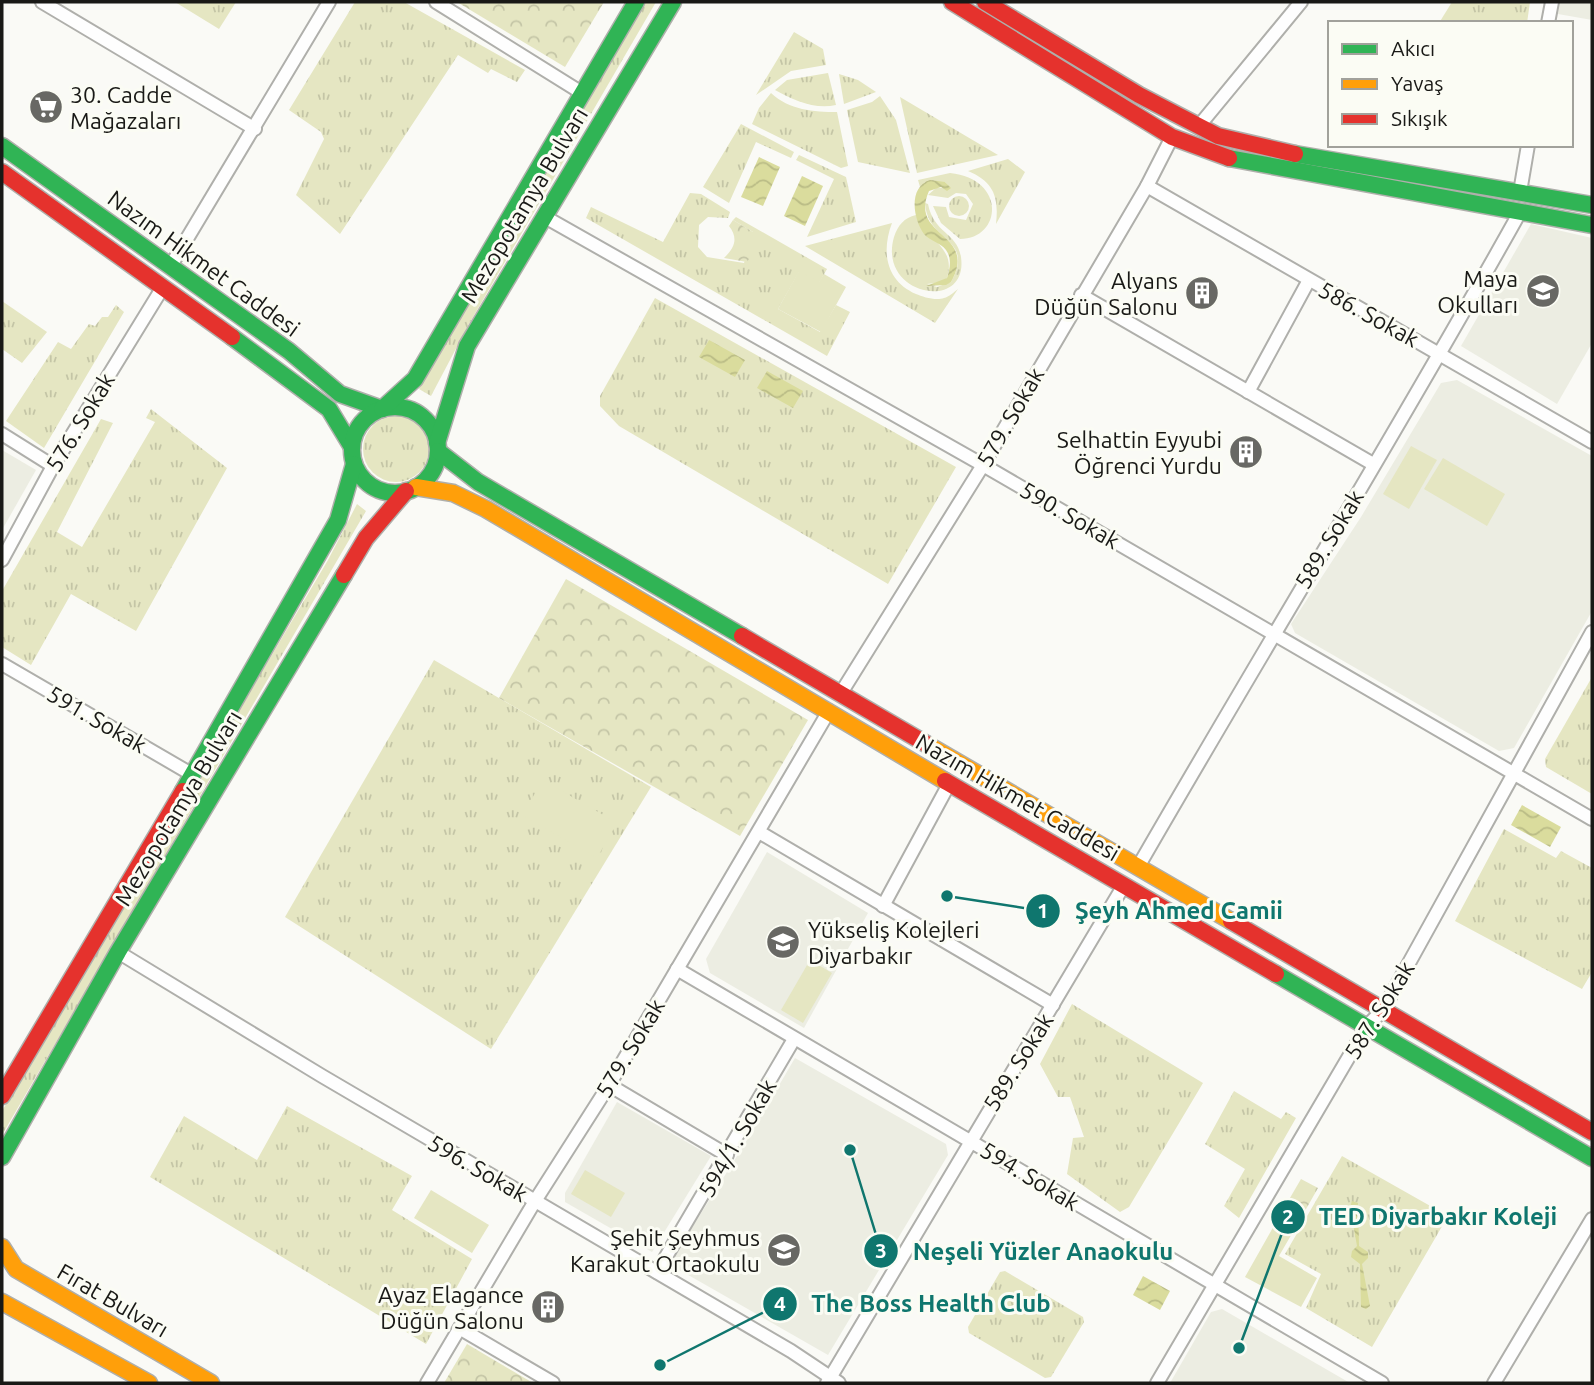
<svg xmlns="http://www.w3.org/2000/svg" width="1594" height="1385" viewBox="0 0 1594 1385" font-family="Ubuntu,sans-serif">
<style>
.built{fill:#ecede2}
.grass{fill:url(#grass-tufts)}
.park{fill:url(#park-crowns)}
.pitch{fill:#e5e6c2}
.water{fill:url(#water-waves)}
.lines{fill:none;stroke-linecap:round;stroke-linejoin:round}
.street-casing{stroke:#afafab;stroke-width:16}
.fast-casing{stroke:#afafab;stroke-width:19}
.slow-casing{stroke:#afafab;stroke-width:19}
.jam-casing{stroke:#afafab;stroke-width:19}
.street{stroke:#fefefe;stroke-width:12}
.fast{stroke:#30b455;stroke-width:16}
.slow{stroke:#ff9f0a;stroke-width:16}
.jam{stroke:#e5322d;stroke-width:16}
.labels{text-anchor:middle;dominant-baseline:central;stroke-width:6;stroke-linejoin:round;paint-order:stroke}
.poi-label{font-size:23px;fill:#191916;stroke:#fbfcf4;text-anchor:end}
.street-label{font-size:23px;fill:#191916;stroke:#fbfcf4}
.leader{fill:none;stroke:#0f766e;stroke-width:2.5}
.callout-dot{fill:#0f766e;stroke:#fbfcf4;stroke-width:2.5}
.mark-label{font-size:21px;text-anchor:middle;font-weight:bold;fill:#fff}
.callout-label{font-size:24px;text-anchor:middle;font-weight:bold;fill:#0f766e;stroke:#fbfcf4;stroke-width:6;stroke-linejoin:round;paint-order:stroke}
</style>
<defs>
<pattern id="grass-tufts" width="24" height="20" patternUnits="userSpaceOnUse" patternTransform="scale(1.75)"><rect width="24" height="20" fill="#e5e6c2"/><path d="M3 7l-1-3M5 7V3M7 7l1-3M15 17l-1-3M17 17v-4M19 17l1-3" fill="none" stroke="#c4c5a6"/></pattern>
<pattern id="park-crowns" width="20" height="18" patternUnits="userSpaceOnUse" patternTransform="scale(1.75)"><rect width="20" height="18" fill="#e5e6c2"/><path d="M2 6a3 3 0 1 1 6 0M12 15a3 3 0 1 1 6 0" fill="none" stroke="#c4c5a6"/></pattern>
<pattern id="water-waves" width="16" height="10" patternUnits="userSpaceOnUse" patternTransform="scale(1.75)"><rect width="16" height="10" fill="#dadc9d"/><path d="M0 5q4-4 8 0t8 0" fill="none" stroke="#babc86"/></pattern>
</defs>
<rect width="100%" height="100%" fill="#fafaf6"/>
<g class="built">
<polygon points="1560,2 1592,2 1592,20 1558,14"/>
<polygon points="1531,224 1592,238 1592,343 1557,404 1461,346"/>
<polygon points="1457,380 1592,456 1592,611 1514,748 1499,751 1295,633 1291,624 1361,517 1441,383"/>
<polygon points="2,450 36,470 2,530"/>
<polygon points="767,852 868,913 804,1028 710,973 706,959"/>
<polygon points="795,1058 946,1144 948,1155 828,1355 669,1264 744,1145"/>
<polygon points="617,1102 711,1156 652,1252 565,1202 565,1193"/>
<polygon points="1222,1309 1350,1383 1170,1383 1211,1312"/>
</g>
<g class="grass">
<polygon points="175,2 236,2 219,29"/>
<polygon points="355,2 404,2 525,70 517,82 491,69 488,73 458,55 340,234 296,195 324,139 321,132 289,110"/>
<polygon points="644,2 656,2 469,324 431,396 419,389"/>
<polygon points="1452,2 1530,2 1527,23 1439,23"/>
<polygon points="794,32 823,49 826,65 791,71 756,95"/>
<path d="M 828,73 L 836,105 C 815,110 793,100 775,90 L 787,80 Z"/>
<polygon points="839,74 858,80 876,92 844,104"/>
<path d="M 771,93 C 789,110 814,112 837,112 L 848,166 L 841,168 L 752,124 L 759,108 Z"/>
<polygon points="880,96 896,120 910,173 858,162 847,110 872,102"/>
<polygon points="900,97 998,155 917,173"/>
<polygon points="741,124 794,152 791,158 756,142 729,203 703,187"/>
<polygon points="799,155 846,177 856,222 807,237 834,179 796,160"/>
<path d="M 1008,159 L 1025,172 L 996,224 C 999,197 994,182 968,171 Z"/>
<path d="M 950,173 C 1007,179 1002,239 960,239 L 941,223 L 933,206 L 946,207 L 949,217 L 966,220 L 973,204 L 966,194 L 956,193 L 948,198 L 928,195 L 936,188 L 950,188 L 945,182 L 925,182 L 920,187 L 918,180 Z"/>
<polygon points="690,193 701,194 730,212 728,218 708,217 699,225 698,247 707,257 744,263 753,232 733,220 736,217 827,269 819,283 799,272 778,309 820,332 836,305 850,312 827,356 586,218 591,207 663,242"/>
<circle cx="959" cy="206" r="10"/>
<path d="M 925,203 L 928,204 C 934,234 957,232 961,257 C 969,313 877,296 894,237 C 898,225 904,218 916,215 C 925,240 957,246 947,278 L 942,282 L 927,284 L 937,287 L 951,282 C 976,237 927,243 925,203 Z"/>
<path d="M 892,223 C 881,252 886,281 916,294 C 923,297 936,301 944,298 C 949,297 954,292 958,289 L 935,323 L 805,246 Z"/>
<polygon points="655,298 956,467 888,584 619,426 600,406 600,396"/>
<polygon points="2,301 47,332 22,363 2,349"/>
<polygon points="116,305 124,312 44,448 6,421 58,342 71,349 89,324 95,326 102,317 108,317"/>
<polygon points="151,409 227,468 136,631 71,594 31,665 2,647 2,591 101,419 113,423 57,532 82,547 155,422 146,418"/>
<circle cx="396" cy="449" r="33"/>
<polygon points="357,504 366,511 2,1135 2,1111 328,560"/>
<polygon points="434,660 651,787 491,1049 285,917"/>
<polygon points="1592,677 1592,794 1546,767 1545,759"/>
<polygon points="1504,829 1556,858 1561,851 1592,868 1592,972 1582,989 1455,921"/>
<polygon points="1072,1004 1203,1083 1129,1207 1120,1212 1067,1174 1073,1138 1084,1137 1070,1097 1058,1097 1040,1064"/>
<polygon points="1234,1091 1281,1119 1286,1112 1296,1118 1239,1218 1224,1206 1245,1169 1205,1144"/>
<polygon points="287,1106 412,1176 392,1210 472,1259 426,1344 150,1177 184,1116 257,1160"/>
<polygon points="1342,1156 1448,1216 1372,1347 1306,1308 1321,1274 1285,1254"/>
<polygon points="1005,1271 1083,1317 1084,1322 1051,1377 1045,1378 969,1333 968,1327 1000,1272"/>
</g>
<g class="park">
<polygon points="457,2 604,2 565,67"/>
<path d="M 733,220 L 753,232 L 753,253 L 747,262 L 724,258 C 734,248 739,239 729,226 Z"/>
<polygon points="566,579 808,720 740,836 499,698"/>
<polygon points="1301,1179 1318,1188 1297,1225 1280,1215"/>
<polygon points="467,1344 533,1383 444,1383"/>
</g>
<g class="pitch">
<polygon points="799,271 819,282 824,274 846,287 821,332 778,309"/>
<polygon points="1411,446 1437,460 1409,509 1383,494"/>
<polygon points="1443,458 1505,494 1487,526 1424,489"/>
<polygon points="543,780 617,823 597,858 522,815"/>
<polygon points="810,960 832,973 803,1023 781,1010"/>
<polygon points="585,1170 625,1193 611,1217 571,1194"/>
<polygon points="431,1190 489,1225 472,1253 414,1218"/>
<polygon points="1280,1215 1297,1225 1279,1256 1317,1278 1301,1307 1245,1277"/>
</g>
<g class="water">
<polygon points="759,157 780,167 763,206 741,197"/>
<polygon points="802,176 823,186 805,226 784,216"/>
<path d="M 930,180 L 945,182 L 951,188 L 947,191 L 941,187 L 929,191 C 908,238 979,232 951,282 L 946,285 L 926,286 L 947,278 C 950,269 952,258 946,250 C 941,243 930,241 924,234 C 913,219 908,187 930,180 Z"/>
<polygon points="709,340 745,360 735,377 699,357"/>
<polygon points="767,371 803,391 793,408 757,388"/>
<polygon points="1522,805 1561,827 1550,847 1511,825"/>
<polygon points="1352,1201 1358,1203 1359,1246 1368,1252 1368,1258 1362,1264 1370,1306 1366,1309 1361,1307 1360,1264 1351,1257 1352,1251 1357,1246 1350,1207"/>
<polygon points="1143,1276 1170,1291 1160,1310 1133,1295"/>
</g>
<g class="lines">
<g class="street-casing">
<g id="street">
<polyline points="42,2 255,129"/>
<polyline points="436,2 582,93"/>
<polyline points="1548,23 1552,2"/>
<polyline points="1198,127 1301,2"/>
<polyline points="1147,186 1592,442"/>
<polyline points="1520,192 1528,145"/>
<polyline points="545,217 983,465 1592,819"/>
<polyline points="170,267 329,2"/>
<polyline points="1081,295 1373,464"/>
<polyline points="1248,392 1309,280"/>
<polyline points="2,434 53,466"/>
<polyline points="2,560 53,466 163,287"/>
<polyline points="2,664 193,775"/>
<polyline points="841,693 983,465 1147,186 1172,137"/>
<polyline points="759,832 1053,1005"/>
<path d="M 1138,867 C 1264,648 1397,433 1520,212"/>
<polyline points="883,906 949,784"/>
<polyline points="118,952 322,1076 791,1351 839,1383"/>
<polyline points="677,969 1382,1383"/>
<polyline points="609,1085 727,1155"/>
<polyline points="657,1272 794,1039"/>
<polyline points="461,1329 553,1383"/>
<polyline points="427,1383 535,1201 609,1085 829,711"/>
<polyline points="827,1383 1124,885"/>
<polyline points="1157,1383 1367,1026 1383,1010 1592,632"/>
<polyline points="1494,1383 1592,1219"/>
</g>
</g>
<g class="fast-casing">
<g id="fast">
<polyline points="2,146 289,351 340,394 382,409"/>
<polyline points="1295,154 1592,205"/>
<polyline points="1229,158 1592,225"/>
<polyline points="232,337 329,409 352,447"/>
<circle cx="395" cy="450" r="43"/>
<polyline points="382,409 415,379 636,2"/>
<polyline points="437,443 467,346 673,2"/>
<polyline points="438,451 478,482 742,636"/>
<polyline points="183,791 338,520 354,464"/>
<polyline points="1276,974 1592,1158"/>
<polyline points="2,1157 118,952 344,575"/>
</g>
</g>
<g class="slow-casing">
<g id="slow">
<polyline points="416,487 453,493 486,509 945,781"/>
<polyline points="928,745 1231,921"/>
<polyline points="2,1247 16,1269 211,1383"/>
<polyline points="2,1302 149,1383"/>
</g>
</g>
<g class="jam-casing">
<g id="jam">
<polyline points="952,2 1172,137 1229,158"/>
<polyline points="985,2 1139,95 1218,136 1295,154"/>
<polyline points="2,172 232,337"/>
<polyline points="344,575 366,538 406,491"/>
<polyline points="742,636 928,745"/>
<polyline points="945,781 1276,974"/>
<polyline points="1231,921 1592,1132"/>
<polyline points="2,1096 183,791"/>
</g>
</g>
<use href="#street" class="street"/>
<use href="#fast" class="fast"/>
<use href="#slow" class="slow"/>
<use href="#jam" class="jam"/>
</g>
<defs>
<g id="supermarket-disc" transform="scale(1.75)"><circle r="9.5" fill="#686864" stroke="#fbfcf4"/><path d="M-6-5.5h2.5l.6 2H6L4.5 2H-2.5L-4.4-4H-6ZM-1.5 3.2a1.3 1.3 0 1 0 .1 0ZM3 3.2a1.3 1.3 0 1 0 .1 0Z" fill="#fff"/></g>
<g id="school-disc" transform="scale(1.75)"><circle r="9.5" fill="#686864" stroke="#fbfcf4"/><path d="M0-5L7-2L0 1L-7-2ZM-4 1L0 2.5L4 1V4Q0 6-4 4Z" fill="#fff"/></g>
<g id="building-disc" transform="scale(1.75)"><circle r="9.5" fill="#686864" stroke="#fbfcf4"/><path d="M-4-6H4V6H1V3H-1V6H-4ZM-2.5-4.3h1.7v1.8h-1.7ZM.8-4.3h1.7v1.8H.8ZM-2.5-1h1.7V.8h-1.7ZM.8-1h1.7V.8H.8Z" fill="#fff"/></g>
</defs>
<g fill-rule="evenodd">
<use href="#supermarket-disc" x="46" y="107"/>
<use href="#school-disc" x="1543" y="291"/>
<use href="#building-disc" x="1202" y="293"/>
<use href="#building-disc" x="1246" y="452"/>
<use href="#school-disc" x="783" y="942"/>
<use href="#school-disc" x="784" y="1250"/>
<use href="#building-disc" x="548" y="1307"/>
</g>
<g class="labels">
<g class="poi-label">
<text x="70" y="94" text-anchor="start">30. Cadde<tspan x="70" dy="26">Mağazaları</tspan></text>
<text x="1518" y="278">Maya<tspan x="1518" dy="26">Okulları</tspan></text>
<text x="1178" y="280">Alyans<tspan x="1178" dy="26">Düğün Salonu</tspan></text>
<text x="1222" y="439">Selhattin Eyyubi<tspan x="1222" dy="26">Öğrenci Yurdu</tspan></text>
<text x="808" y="929" text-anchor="start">Yükseliş Kolejleri<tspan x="808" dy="26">Diyarbakır</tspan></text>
<text x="760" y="1237">Şehit Şeyhmus<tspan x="760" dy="26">Karakut Ortaokulu</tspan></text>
<text x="524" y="1294">Ayaz Elagance<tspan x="524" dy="26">Düğün Salonu</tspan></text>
</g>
<g class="street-label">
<text transform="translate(524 205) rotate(-59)">Mezopotamya Bulvarı</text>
<text transform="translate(204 263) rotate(36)">Nazım Hikmet Caddesi</text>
<text transform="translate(1369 314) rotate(29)">586. Sokak</text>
<text transform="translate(1010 417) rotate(-60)">579. Sokak</text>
<text transform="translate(80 422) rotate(-59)">576. Sokak</text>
<text transform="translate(1070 515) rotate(30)">590. Sokak</text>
<text transform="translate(1329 539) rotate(-59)">589. Sokak</text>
<text transform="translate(97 719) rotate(30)">591. Sokak</text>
<text transform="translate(1018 797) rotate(30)">Nazım Hikmet Caddesi</text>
<text transform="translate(178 808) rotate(-59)">Mezopotamya Bulvarı</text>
<text transform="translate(1379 1010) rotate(-58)">587. Sokak</text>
<text transform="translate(630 1048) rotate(-59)">579. Sokak</text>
<text transform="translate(1018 1062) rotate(-58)">589. Sokak</text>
<text transform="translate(737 1138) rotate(-60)">594/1. Sokak</text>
<text transform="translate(478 1168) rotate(30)">596. Sokak</text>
<text transform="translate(1030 1176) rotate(31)">594. Sokak</text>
<text transform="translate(113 1300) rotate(30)">Fırat Bulvarı</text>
</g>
</g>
<path class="leader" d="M947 896L1043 911M1239 1348L1288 1217M850 1150L881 1251M660 1365L780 1304"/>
<g class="callout-dot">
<circle cx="947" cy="896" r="7"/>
<circle cx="1239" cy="1348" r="7"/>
<circle cx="850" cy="1150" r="7"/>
<circle cx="660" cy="1365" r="7"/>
<circle cx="1043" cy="911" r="18"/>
<circle cx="1288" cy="1217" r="18"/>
<circle cx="881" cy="1251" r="18"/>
<circle cx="780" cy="1304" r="18"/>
</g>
<g class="mark-label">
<text x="1043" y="918">1</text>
<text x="1288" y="1224">2</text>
<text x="881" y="1258">3</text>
<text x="780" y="1311">4</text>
</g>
<g class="callout-label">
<text x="1179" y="919">Şeyh Ahmed Camii</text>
<text x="1438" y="1225">TED Diyarbakır Koleji</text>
<text x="1043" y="1260">Neşeli Yüzler Anaokulu</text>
<text x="931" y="1312">The Boss Health Club</text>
</g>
<rect width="1594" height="1385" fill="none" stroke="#191916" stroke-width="7"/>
<rect x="1328" y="21" width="245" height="126" fill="#fbfcf4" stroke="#a1a19b" stroke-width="2"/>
<rect x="1342" y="44" width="35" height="10" fill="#30b455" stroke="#a1a19b" stroke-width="2"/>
<text x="1391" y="56" font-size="21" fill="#191916">Akıcı</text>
<rect x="1342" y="79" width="35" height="10" fill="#ff9f0a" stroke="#a1a19b" stroke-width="2"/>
<text x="1391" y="91" font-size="21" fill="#191916">Yavaş</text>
<rect x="1342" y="114" width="35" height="10" fill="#e5322d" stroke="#a1a19b" stroke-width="2"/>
<text x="1391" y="126" font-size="21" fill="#191916">Sıkışık</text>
</svg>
